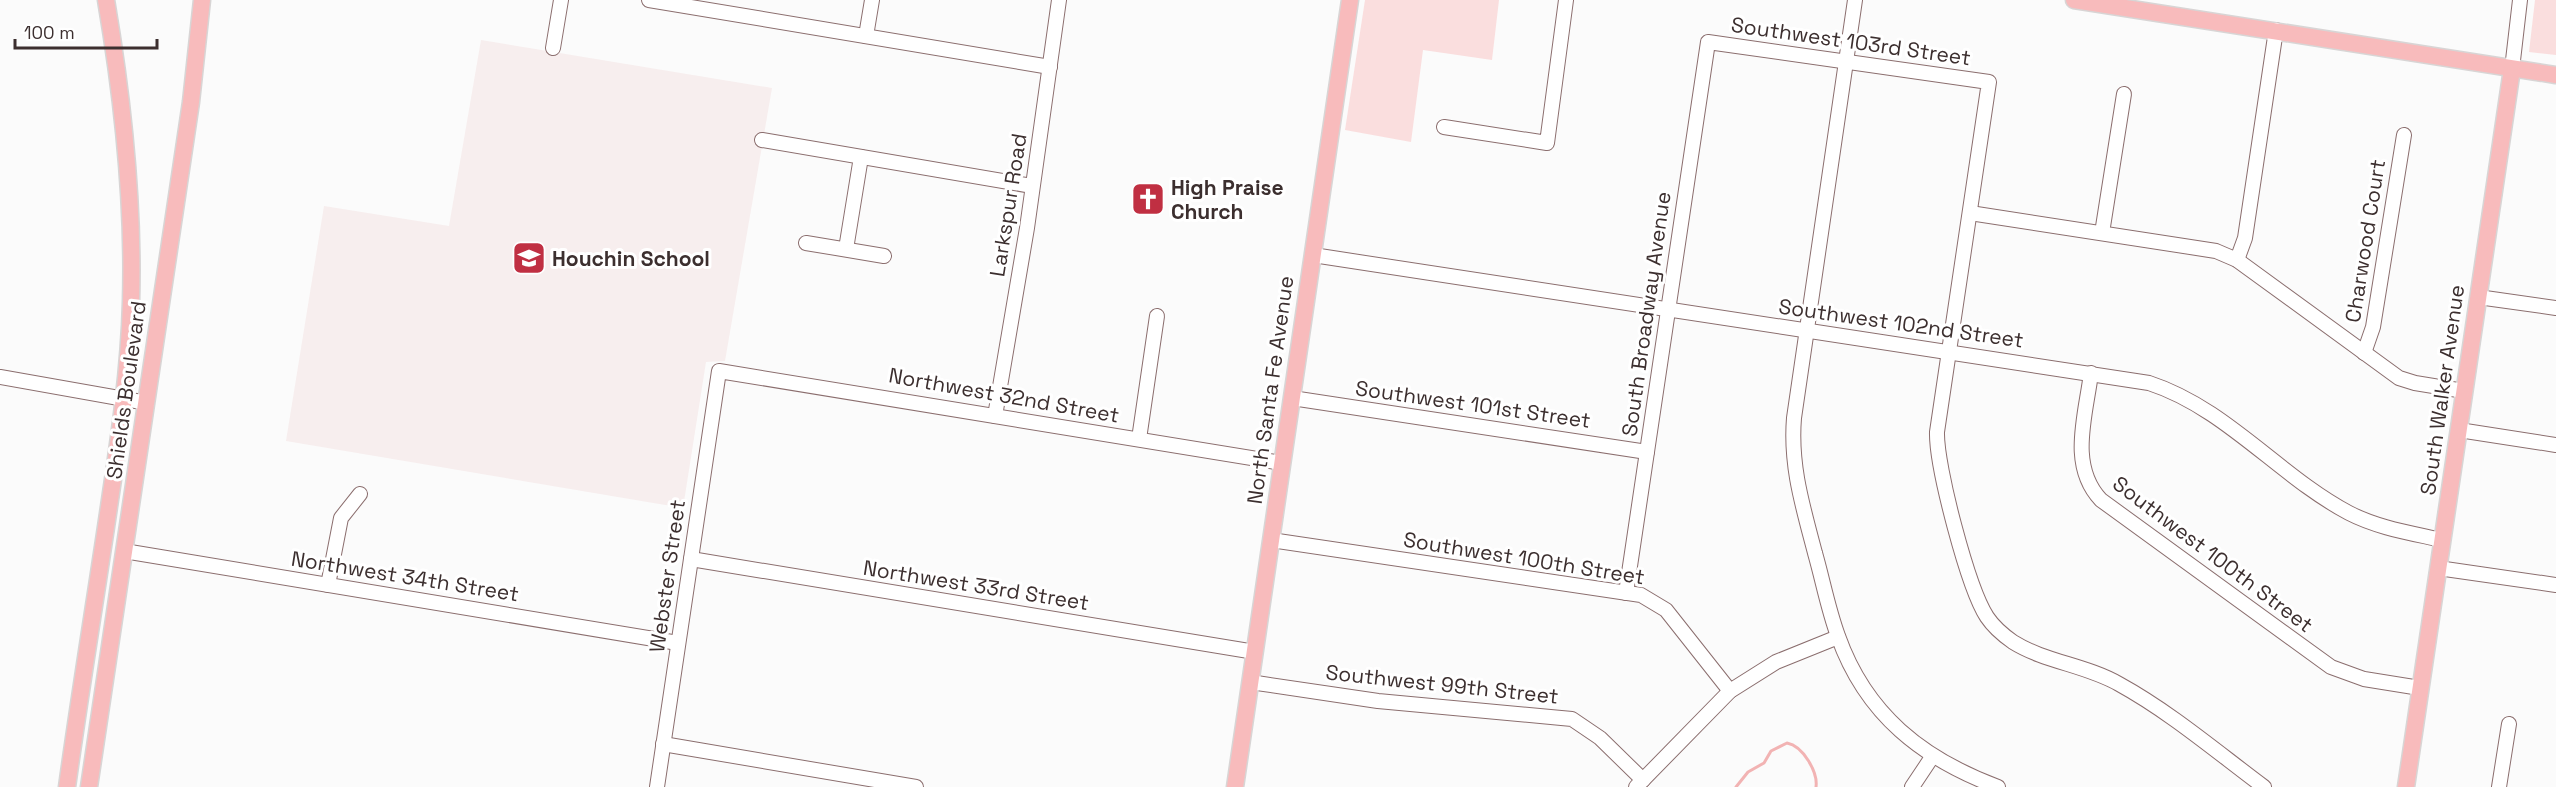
<svg xmlns="http://www.w3.org/2000/svg" width="2556" height="787" viewBox="0 0 2556 787" font-family="'Space Grotesk',sans-serif">
<style>
.built{fill:#f7eeee}
.green{fill:#fadede}
.lines{fill:none;stroke-linecap:round;stroke-linejoin:round}
.stream{stroke:#f2b3b3;stroke-width:3}
.minor-casing{stroke:#8b6e6e;stroke-width:16}
.major-casing{stroke:#d8d5d5;stroke-width:19}
.minor{stroke:#fff;stroke-width:14}
.major{stroke:#f8bbbc;stroke-width:16}
.labels{text-anchor:middle;dominant-baseline:central;stroke-width:6;stroke-linejoin:round;paint-order:stroke}
.street-label{font-size:21px;fill:#3c2f2f;stroke:#fff}
.poi-label{font-size:21px;font-weight:bold;fill:#3c2f2f;stroke:#fff;text-anchor:start}
</style>
<rect width="100%" height="100%" fill="#fbfbfb"/>
<polygon class="built" points="481,40 772,88 725,361 706,362 683,508 286,441 324,206 449,226"/>
<g class="green">
<polygon points="1365,0 1499,0 1492,60 1423,50 1411,142 1345,130"/>
<polygon points="2535,0 2556,0 2556,55 2529,52"/>
</g>
<g class="lines">
<path class="stream" d="M 1736,787 L 1748,772 L 1764,763 L 1771,751 L 1787,743 C 1803,746 1818,772 1816,787"/>
<g class="minor-casing">
<g id="minor">
<polyline points="649,0 1050,67"/>
<path d="M 1855,0 L 1794,418 C 1790,466 1803,507 1815,553 C 1823,581 1828,609 1838,636 C 1866,715 1923,759 1998,787"/>
<polyline points="866,36 872,0"/>
<polyline points="553,48 561,0"/>
<polyline points="2512,69 2520,0"/>
<polyline points="1444,127 1547,143 1566,0"/>
<polyline points="762,140 1032,186"/>
<polyline points="1970,213 2216,251 2237,260 2399,378 2415,383 2464,391"/>
<polyline points="2102,233 2124,94"/>
<polyline points="806,243 884,256"/>
<polyline points="846,249 861,157"/>
<path d="M 1313,255 L 2149,383 C 2226,408 2279,476 2349,513 C 2378,528 2411,533 2442,540"/>
<polyline points="2237,260 2245,238 2276,30"/>
<polyline points="2478,297 2556,308"/>
<polyline points="2364,353 2373,327 2404,135"/>
<path d="M 2091,373 C 2086,415 2068,465 2101,500 L 2331,667 L 2364,679 L 2420,688"/>
<polyline points="0,377 147,403"/>
<polyline points="1292,398 1647,452"/>
<polyline points="995,416 1027,228 1059,0"/>
<polyline points="2459,430 2556,445"/>
<polyline points="1139,439 1157,316"/>
<polyline points="1271,540 1641,595 1666,610 1730,691"/>
<polyline points="124,551 678,643"/>
<polyline points="691,559 1255,652"/>
<polyline points="2438,568 2556,585"/>
<polyline points="328,585 341,518 360,494"/>
<path d="M 1626,593 L 1708,42 L 1989,82 L 1937,432 C 1936,466 1968,588 1987,617 C 1993,626 2003,635 2013,642 C 2045,662 2086,665 2119,684 C 2170,712 2217,752 2264,787"/>
<polyline points="1250,682 1378,701 1572,719 1600,738 1643,780"/>
<polyline points="663,744 916,787"/>
<polyline points="657,787 719,371 1282,463"/>
<polyline points="1636,787 1730,691 1776,662 1838,637"/>
<polyline points="1912,787 1932,757"/>
<polyline points="2499,787 2509,724"/>
</g>
</g>
<g class="major-casing">
<g id="major">
<polyline points="2074,0 2556,75"/>
<path d="M 67,787 C 79,700 93,614 106,527 C 117,452 129,378 131,302 C 134,200 123,100 106,0"/>
<polyline points="89,787 191,102 202,0"/>
<polyline points="1235,787 1350,0"/>
<polyline points="2406,787 2512,69"/>
</g>
</g>
<use href="#minor" class="minor"/>
<use href="#major" class="major"/>
</g>
<defs>
<g id="church-square" transform="scale(1.725)"><rect x="-9" y="-9" width="18" height="18" rx="4" fill="#c02f42" stroke="#fff"/><path d="M-1.2-6h2.4v3.5h3.3v2.4h-3.3V6h-2.4V-.1h-3.3v-2.4h3.3Z" fill="#fff"/></g>
<g id="school-square" transform="scale(1.725)"><rect x="-9" y="-9" width="18" height="18" rx="4" fill="#c02f42" stroke="#fff"/><path d="M0-5L7-2L0 1L-7-2ZM-4 1L0 2.5L4 1V4Q0 6-4 4Z" fill="#fff"/></g>
</defs>
<g fill-rule="evenodd">
<use href="#church-square" x="1148" y="199"/>
<use href="#school-square" x="529" y="258"/>
</g>
<g class="labels">
<g class="street-label">
<text transform="translate(1851 41) rotate(8)">Southwest 103rd Street</text>
<text transform="translate(1008 205) rotate(-81)">Larkspur Road</text>
<text transform="translate(2365 241) rotate(-81)">Charwood Court</text>
<text transform="translate(1646 314) rotate(-82)">South Broadway Avenue</text>
<text transform="translate(1901 323) rotate(8)">Southwest 102nd Street</text>
<text transform="translate(126 390) rotate(-82)">Shields Boulevard</text>
<text transform="translate(1270 390) rotate(-82)">North Santa Fe Avenue</text>
<text transform="translate(2442 390) rotate(-82)">South Walker Avenue</text>
<text transform="translate(1004 395) rotate(10)">Northwest 32nd Street</text>
<text transform="translate(1473 404) rotate(8)">Southwest 101st Street</text>
<text transform="translate(2213 554) rotate(37)">Southwest 100th Street</text>
<text transform="translate(1524 558) rotate(9)">Southwest 100th Street</text>
<text transform="translate(405 576) rotate(9)">Northwest 34th Street</text>
<text transform="translate(667 576) rotate(-82)">Webster Street</text>
<text transform="translate(976 585) rotate(9)">Northwest 33rd Street</text>
<text transform="translate(1442 684) rotate(6)">Southwest 99th Street</text>
</g>
<g class="poi-label">
<text x="1171" y="187">High Praise<tspan x="1171" dy="24">Church</tspan></text>
<text x="552" y="258">Houchin School</text>
</g>
</g>
<path d="M15 39v9h142v-9" fill="none" stroke="#3c2f2f" stroke-width="3"/>
<text x="24" y="39" font-size="18" fill="#3c2f2f" stroke="#ffffff" stroke-width="4.5" paint-order="stroke">100 m</text>
</svg>
